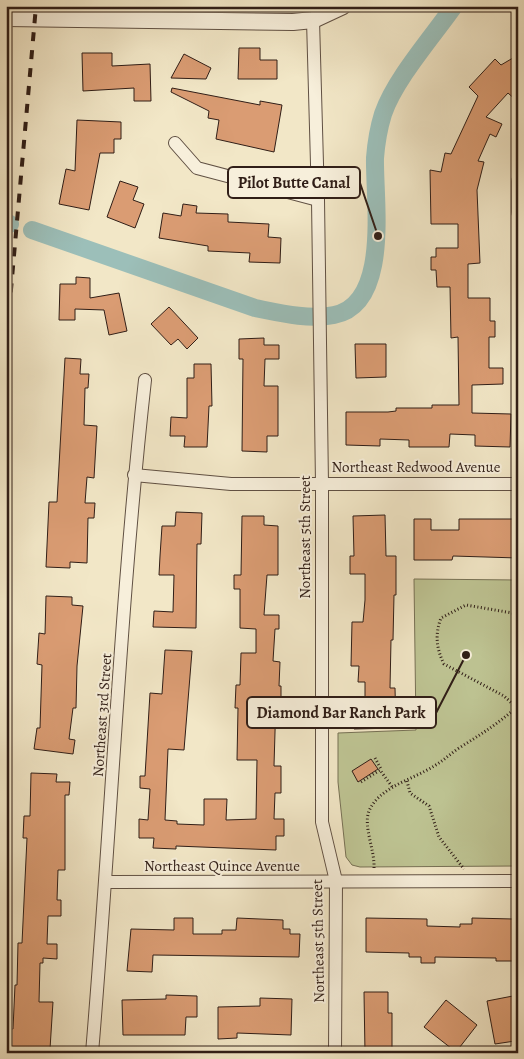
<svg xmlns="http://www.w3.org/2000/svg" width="524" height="1059" viewBox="0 0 524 1059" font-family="Alegreya,serif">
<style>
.green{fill:#bec493;stroke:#777155}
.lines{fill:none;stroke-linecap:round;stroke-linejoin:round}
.canal{stroke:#9cbfb9;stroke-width:18}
.building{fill:#da9c73;stroke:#301e17}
.minor-casing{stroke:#605043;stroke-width:14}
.tertiary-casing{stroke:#605043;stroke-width:18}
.path{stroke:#301e17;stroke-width:3;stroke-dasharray:1 2.5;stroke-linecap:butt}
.minor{stroke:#f7efdb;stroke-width:12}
.tertiary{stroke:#f7efdb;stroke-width:16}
.rail{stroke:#301e17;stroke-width:4;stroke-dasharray:9 9;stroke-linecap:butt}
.labels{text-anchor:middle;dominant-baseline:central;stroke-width:4;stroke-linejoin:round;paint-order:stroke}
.street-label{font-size:15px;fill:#301e17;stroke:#f7efdb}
.leader{fill:none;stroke:#301e17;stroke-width:2}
.callout-dot{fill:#301e17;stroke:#f7efdb;stroke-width:2}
.callout{fill:#f7efdb;stroke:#301e17;stroke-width:2}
.callout-label{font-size:16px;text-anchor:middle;font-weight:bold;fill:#301e17}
</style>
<rect width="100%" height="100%" fill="#f2e7c7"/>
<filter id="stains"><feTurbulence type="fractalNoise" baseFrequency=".004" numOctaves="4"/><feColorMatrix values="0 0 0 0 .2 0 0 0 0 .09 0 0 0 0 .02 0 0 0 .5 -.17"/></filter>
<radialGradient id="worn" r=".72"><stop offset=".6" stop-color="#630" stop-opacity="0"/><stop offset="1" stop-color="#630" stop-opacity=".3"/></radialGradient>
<polygon class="green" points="414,579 518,580 518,866 360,867 352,865 346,857 338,782 338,733 416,730"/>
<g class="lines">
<g class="canal">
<polyline points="6,222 10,224"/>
<path d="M 32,230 L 255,308 C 280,313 309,320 334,315 C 391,304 374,199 375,158 C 376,145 379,127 383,114 C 395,79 433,36 454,6"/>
</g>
</g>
<g class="building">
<polygon points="239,48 260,48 260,60 277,60 277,79 238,79"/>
<polygon points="82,53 112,53 112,66 150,64 151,101 134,101 134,88 83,91"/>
<polygon points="184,54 211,68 206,79 171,78"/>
<polygon points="518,55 518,102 508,93 486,117 502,124 496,137 490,134 478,161 484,162 477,190 480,263 468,264 468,298 490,298 490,321 495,321 495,337 489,337 489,368 503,368 503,384 472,385 472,413 511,414 510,447 475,446 475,435 450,434 449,447 409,447 409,440 380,439 380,446 346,445 346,412 388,412 396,411 396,408 432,408 432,405 459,405 458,337 451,338 450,287 437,287 436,270 431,270 431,257 436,257 436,248 458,248 458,224 431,224 430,170 441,172 445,153 451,154 478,96 469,87 495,59 501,65"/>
<polygon points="172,88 260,105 260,101 282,105 274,152 216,139 219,120 208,118 209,111 171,92"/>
<polygon points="77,120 121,122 121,139 114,139 114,153 100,153 89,210 59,204 66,169 75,171"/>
<polygon points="120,181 138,187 133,200 144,204 135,228 107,217"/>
<polygon points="183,204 197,206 196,213 228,214 228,222 269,224 268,237 281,238 280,263 249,262 250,253 208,251 208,246 159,238 163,213 181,216"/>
<polygon points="76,277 90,278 90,298 119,293 127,331 109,335 104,310 75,309 75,320 59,320 60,284 76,284"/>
<polygon points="169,307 198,338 187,349 178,339 171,345 151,324"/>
<polygon points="264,338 264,345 279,345 279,359 265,359 264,386 278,386 278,436 267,436 267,452 242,451 243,359 239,359 239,339"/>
<polygon points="355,344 386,344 386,377 356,378"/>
<polygon points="65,358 81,359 80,374 89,374 88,388 85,388 84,425 97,426 94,478 87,477 85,503 95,503 94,518 88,518 87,563 70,562 70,568 46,567 49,502 57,502"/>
<polygon points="194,364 211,364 212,406 209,406 207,447 184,447 185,436 170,436 171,417 187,418 187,378 194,378"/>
<polygon points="176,512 202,513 201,544 197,544 196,628 153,627 154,611 173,612 174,575 159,575 160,556 162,526 175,526"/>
<polygon points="385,515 386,556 396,556 396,595 394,595 393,640 391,640 390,688 395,688 396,728 354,729 354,711 365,711 365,682 358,682 359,666 351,666 352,622 363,622 365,600 365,574 350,574 350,556 354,556 353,516"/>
<polygon points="242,516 264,516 264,525 278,526 278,575 267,575 264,615 279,615 279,629 275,629 273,661 280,662 279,686 281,686 281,699 276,699 274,766 281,766 281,793 275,793 274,819 284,819 284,836 276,836 276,850 176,846 176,849 153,848 154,838 139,838 139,819 148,820 150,789 140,788 140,776 145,776 150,693 162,694 165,650 192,651 184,750 168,749 165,820 177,821 177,824 204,825 204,799 227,799 226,820 256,819 257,760 237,760 238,708 235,708 236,685 240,685 241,653 256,653 256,629 240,628 240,589 234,589 234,575 241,575"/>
<polygon points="414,519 431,519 431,530 459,530 459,519 518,519 518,558 453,556 452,560 414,560"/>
<polygon points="46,596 72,597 72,605 83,606 77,666 76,708 73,708 69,739 75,740 73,754 34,749 37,728 40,728 42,665 37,664 39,633 45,634"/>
<polygon points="371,759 378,769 358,782 352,771"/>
<polygon points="31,773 57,774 56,782 70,782 69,795 65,795 65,870 58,870 57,900 61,900 61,916 48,916 47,944 57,944 57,959 43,958 43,963 40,963 39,1002 53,1002 50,1049 39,1048 39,1053 9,1053 10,1029 13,1029 15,985 17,985 18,943 22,943 27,838 23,838 24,816 30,816"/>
<polygon points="174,918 193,918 193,934 222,934 222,930 236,930 237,918 283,920 283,929 290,929 290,934 300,934 299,957 153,955 152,972 127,971 131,929 174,930"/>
<polygon points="366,918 427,919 427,926 460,927 460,924 472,924 472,918 513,919 513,931 518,931 518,961 496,961 496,958 435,957 435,963 421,963 421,957 409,957 409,953 366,952"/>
<polygon points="364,992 388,992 388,1013 392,1013 392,1053 365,1053"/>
<polygon points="166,995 197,996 197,1017 186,1017 185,1035 123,1035 122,1000 166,999"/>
<polygon points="518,995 518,1037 515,1037 515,1041 495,1044 487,1001"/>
<polygon points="260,998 292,999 291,1035 237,1033 237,1038 218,1039 218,1007 260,1006"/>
<polygon points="446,1000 477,1025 456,1052 424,1027"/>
</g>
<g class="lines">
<g class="minor-casing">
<g id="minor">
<polyline points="313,20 318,200 322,484 322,822 336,881 335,1053"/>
<polyline points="175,143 197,168 318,200"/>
<polyline points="518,181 518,212"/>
<polyline points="134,475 231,484 518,484"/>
<polyline points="107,882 518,881"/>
<path d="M 92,1053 C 111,829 120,603 145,380"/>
</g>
</g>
<g class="tertiary-casing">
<polyline id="tertiary" points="6,18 293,22 313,20 343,6"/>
</g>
<g class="path">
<path d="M 516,707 L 504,696 L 444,664 C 436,648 435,634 441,618 L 466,605 L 518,614"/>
<polyline points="375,758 381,769"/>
<polyline points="407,781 410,793 429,806 439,837 464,869"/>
<polyline points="361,782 380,770 393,788"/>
<path d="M 374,868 C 375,850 363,827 369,811 C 379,787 414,779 434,766 C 443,761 450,754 459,748 C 480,735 499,723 518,706"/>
</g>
<use href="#minor" class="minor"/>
<use href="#tertiary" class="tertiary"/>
<polyline class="rail" points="6,346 36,6"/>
</g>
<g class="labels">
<g class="street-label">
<text x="416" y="467">Northeast Redwood Avenue</text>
<text transform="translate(305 537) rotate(-90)">Northeast 5th Street</text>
<text transform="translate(102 715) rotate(-86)">Northeast 3rd Street</text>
<text x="222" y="866">Northeast Quince Avenue</text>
<text transform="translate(318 941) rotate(-91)">Northeast 5th Street</text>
</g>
</g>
<path class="leader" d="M378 236L360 183M466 655L436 713"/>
<g class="callout-dot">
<circle cx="378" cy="236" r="5"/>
<circle cx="466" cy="655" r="5"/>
</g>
<g class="callout">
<rect x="228" y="167" width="132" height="31" rx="5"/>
<rect x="247" y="697" width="189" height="31" rx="5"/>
</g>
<g class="callout-label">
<text x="294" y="188">Pilot Butte Canal</text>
<text x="341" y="718">Diamond Bar Ranch Park</text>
</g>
<rect width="524" height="1059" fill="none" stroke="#f2e7c7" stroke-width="25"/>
<rect x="8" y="8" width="509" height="1044" fill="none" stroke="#301e17" stroke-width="2.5"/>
<rect x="12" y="12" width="499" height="1034" fill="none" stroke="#301e17"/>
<rect width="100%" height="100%" filter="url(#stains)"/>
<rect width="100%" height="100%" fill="url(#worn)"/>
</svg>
